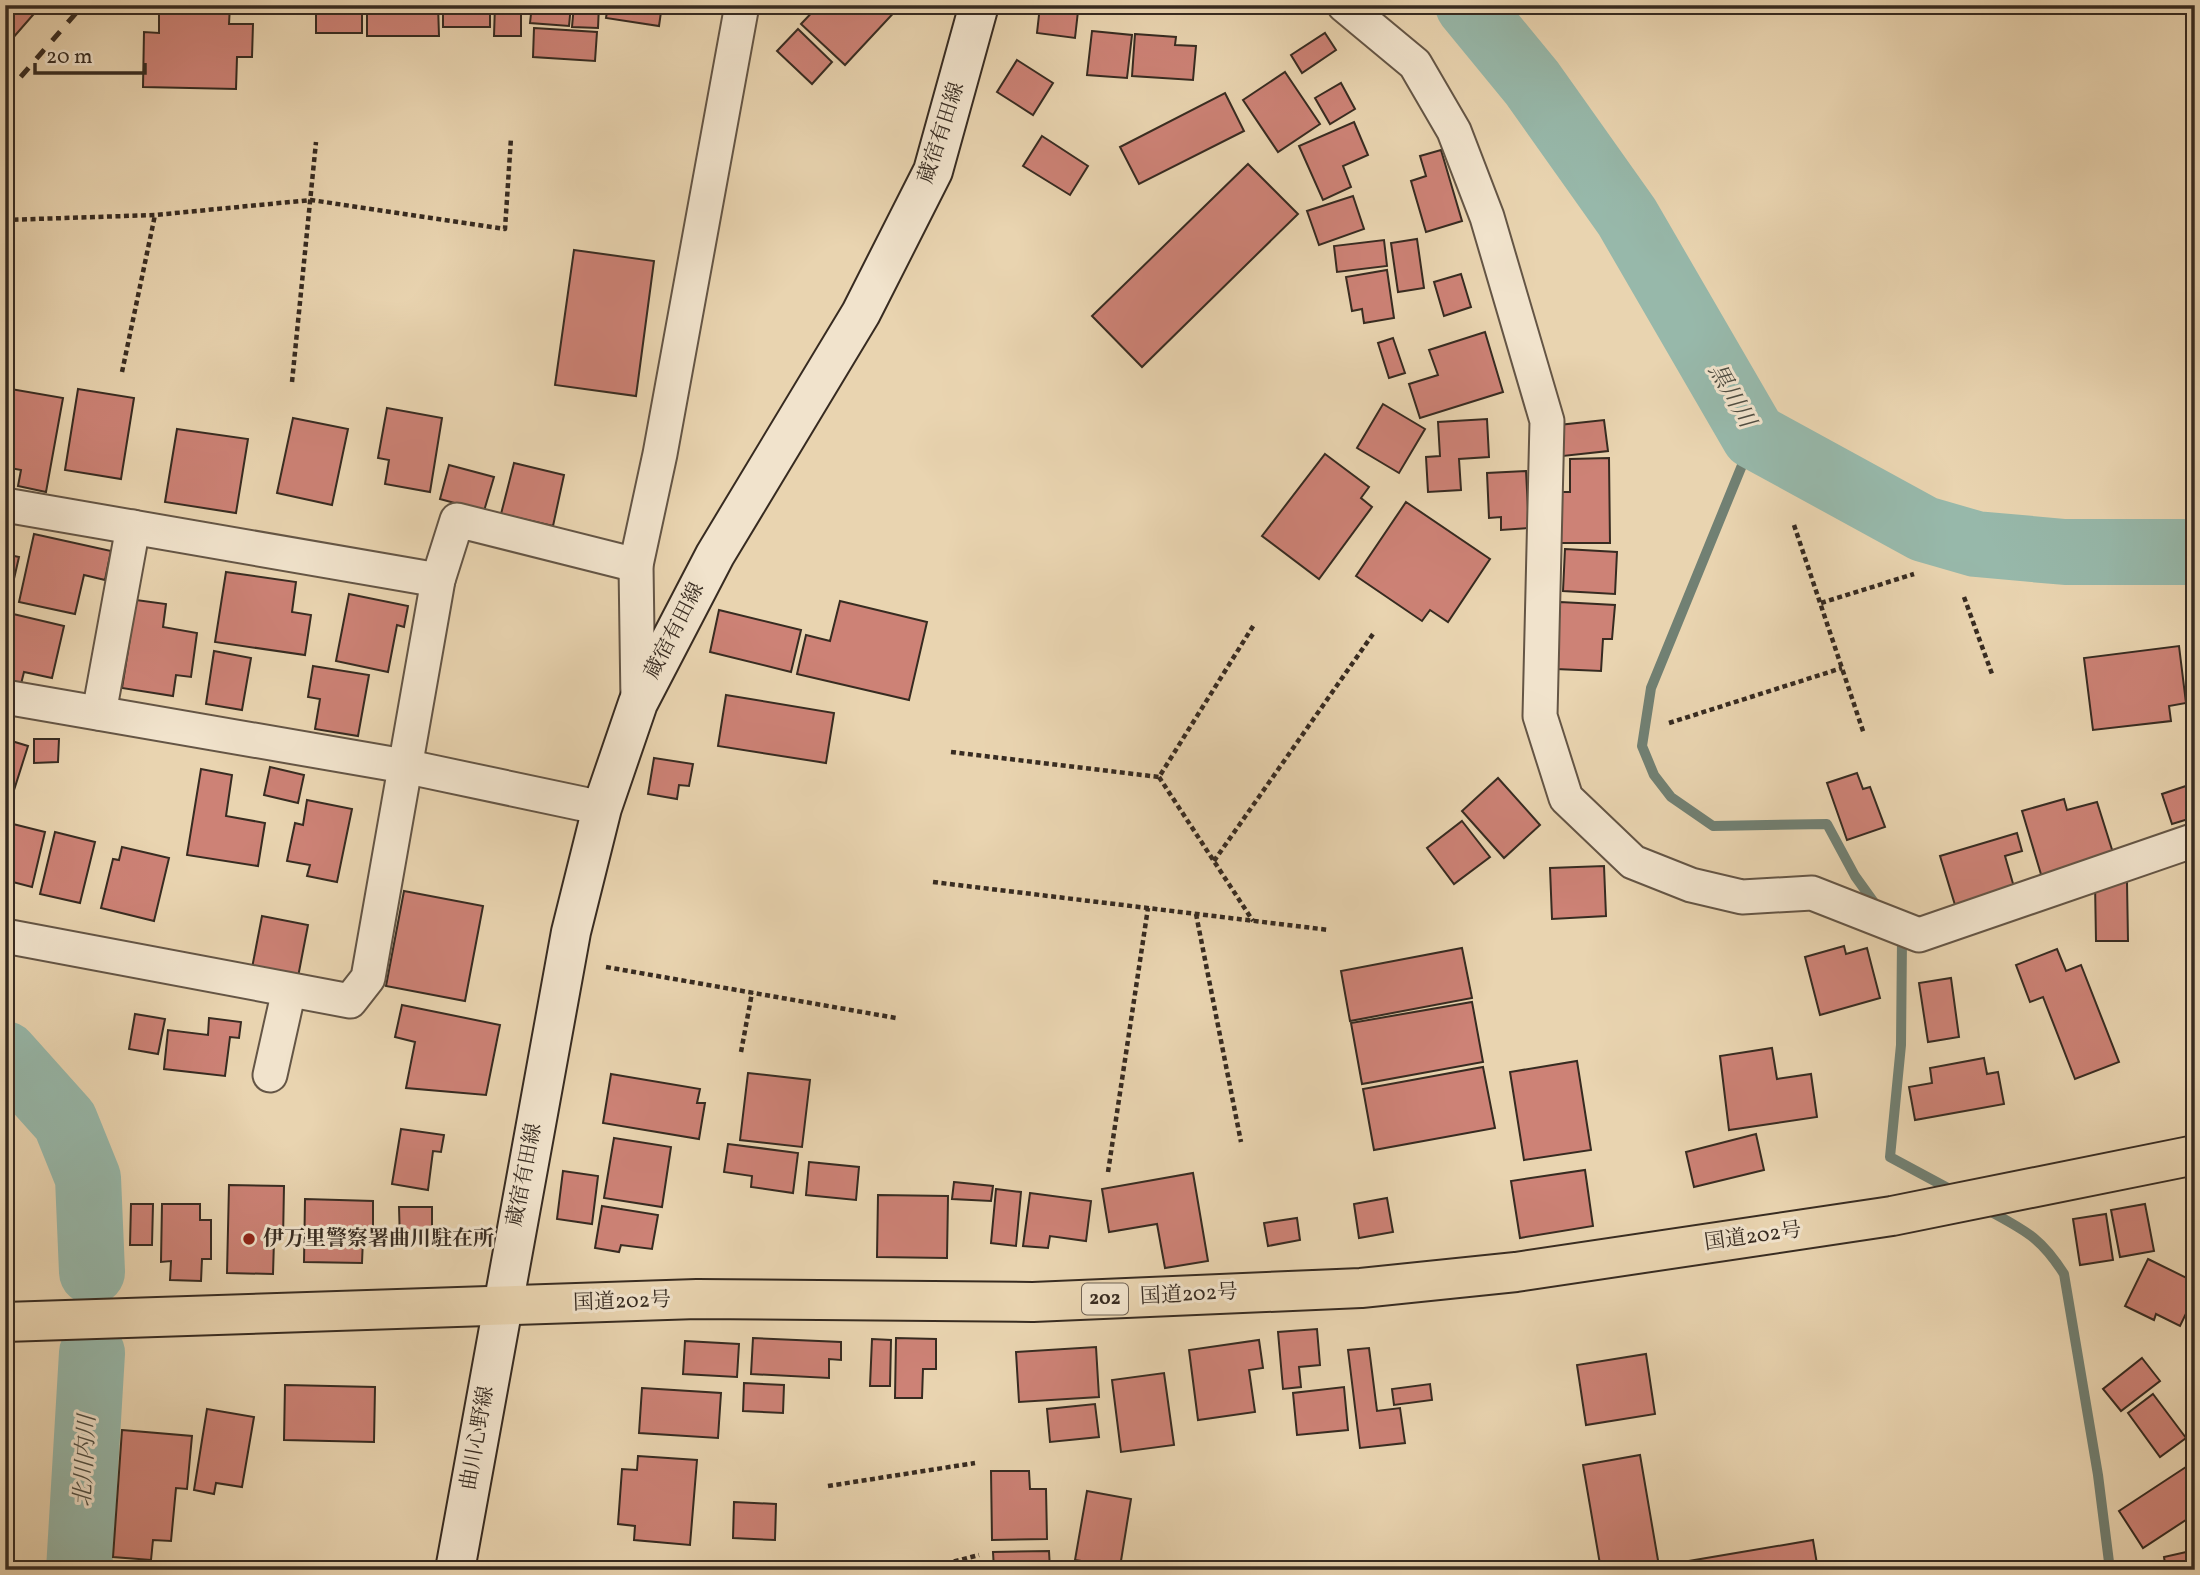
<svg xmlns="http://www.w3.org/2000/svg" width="2200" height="1575" viewBox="0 0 2200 1575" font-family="Vollkorn,'Noto Serif JP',serif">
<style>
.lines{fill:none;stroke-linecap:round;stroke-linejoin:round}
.stream{stroke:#718073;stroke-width:10}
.river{stroke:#97b8aa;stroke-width:66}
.building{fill:#cd8276;stroke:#372b21;stroke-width:2}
.minor-casing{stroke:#645545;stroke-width:37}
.secondary-casing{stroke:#372b21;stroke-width:42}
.trunk-casing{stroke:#372b21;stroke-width:42}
.path{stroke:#372b21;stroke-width:4.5;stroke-dasharray:5 3.5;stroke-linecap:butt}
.minor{stroke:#f1e3cc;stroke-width:33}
.secondary{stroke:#f1e3cc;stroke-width:38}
.trunk{stroke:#e9d4b0;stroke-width:38}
.rail{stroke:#372b21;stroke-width:5;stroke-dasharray:12 12;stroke-linecap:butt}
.poi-dot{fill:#8f2418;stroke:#f1e3cc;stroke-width:2.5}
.labels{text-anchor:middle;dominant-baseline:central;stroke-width:6;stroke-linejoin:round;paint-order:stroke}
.shield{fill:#f1e3cc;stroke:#6f6254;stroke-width:2}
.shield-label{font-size:19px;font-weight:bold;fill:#372b21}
.street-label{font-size:21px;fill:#372b21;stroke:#f1e3cc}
.poi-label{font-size:21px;font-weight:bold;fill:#372b21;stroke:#f1e3cc;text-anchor:start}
.water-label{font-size:23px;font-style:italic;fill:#4f4e43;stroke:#f1e3cc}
</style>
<rect width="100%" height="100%" fill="#e9d4b0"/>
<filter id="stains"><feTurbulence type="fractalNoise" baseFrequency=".00286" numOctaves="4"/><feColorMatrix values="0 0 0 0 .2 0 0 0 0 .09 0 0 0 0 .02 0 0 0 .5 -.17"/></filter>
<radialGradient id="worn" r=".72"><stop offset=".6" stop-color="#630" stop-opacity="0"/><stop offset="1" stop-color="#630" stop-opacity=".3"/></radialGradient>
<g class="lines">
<g class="stream">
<polyline points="1754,436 1651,688 1642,746 1654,775 1671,797 1713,826 1827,824 1855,876 1878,908"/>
<polyline points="1898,935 1902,940 1901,1045 1890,1157 1957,1193"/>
<path d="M 1986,1209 C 2024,1230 2040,1236 2064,1274 L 2098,1475 L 2110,1570"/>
</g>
<g class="river">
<polyline points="1468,5 1532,83 1627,217 1754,436 1924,529 1976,544 2065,552 2195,552"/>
<polyline points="5,1054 65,1121 88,1178 92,1272"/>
<polyline points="79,1570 92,1353"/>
</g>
</g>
<g class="building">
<polygon points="10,5 39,8 5,47 5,10"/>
<polygon points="159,5 230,5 229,24 253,24 252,57 237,57 236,89 143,87 144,32 159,33"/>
<rect x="316" y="5" width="46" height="28"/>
<polygon points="367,5 438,5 439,36 367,36"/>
<rect x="443" y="5" width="47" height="22"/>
<polygon points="495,5 521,5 521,36 494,36"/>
<polygon points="532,5 571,5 569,26 530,23"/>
<polygon points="574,5 599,5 598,28 572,27"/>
<polygon points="608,5 662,5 659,26 606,18"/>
<polygon points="819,5 901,5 845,65 801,24"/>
<polygon points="2182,5 2195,5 2195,26"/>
<polygon points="1040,6 1078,11 1075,38 1037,33"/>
<polygon points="534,28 597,32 595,61 533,57"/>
<polygon points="798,29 832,62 812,84 777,51"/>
<polygon points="1092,31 1132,35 1127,78 1087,75"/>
<polygon points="1325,33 1336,50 1302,73 1291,55"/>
<polygon points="1135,34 1176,37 1175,45 1196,46 1193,80 1132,76"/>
<polygon points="1017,60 1053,83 1033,115 997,92"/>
<polygon points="1285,72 1320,124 1278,152 1243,100"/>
<polygon points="1341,83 1355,109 1330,124 1315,98"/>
<polygon points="1225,93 1244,131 1139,184 1120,147"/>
<polygon points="1354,122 1368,155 1343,166 1351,187 1323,200 1299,146"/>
<polygon points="1042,136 1088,166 1070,195 1023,166"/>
<polygon points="1441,150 1462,221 1426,232 1411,181 1426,176 1420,156"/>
<polygon points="1248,164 1298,214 1142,367 1092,316"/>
<polygon points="1353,196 1364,229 1319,245 1307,211"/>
<polygon points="1417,239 1424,288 1398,292 1391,243"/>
<polygon points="1384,240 1387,266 1337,272 1334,246"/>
<polygon points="574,250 654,261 636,396 555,385"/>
<polygon points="1387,270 1394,318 1364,323 1362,309 1352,311 1346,277"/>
<polygon points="1461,274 1471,307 1444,316 1434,282"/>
<polygon points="1485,332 1503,392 1420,418 1409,384 1438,375 1429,350"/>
<polygon points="1393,338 1405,373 1389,378 1378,343"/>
<polygon points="5,388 63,398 46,492 18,486 21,470 5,467"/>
<polygon points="78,389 134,398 121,479 65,470"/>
<polygon points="1383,404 1425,429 1399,473 1357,448"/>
<polygon points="387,408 442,418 430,492 385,484 389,460 378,458"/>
<polygon points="293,418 348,429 332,505 277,493"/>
<polygon points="1487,419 1489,457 1459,459 1461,490 1428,492 1426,457 1440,456 1438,422"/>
<polygon points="1604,420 1608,451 1563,456 1559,425"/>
<polygon points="177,429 248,439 236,513 165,502"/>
<polygon points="1325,454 1369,487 1361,498 1372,507 1319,579 1262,536"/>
<polygon points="1609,458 1610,543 1559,543 1559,492 1570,492 1570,459"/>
<polygon points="514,463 564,475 553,526 501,514"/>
<polygon points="449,465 494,477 484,511 440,499"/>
<polygon points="1526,471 1529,528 1501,530 1501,517 1489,518 1487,473"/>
<polygon points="1406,502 1490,559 1448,622 1430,610 1422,621 1356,576"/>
<polygon points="34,534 111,551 105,580 84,575 75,614 19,602"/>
<polygon points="1565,549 1617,552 1615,594 1563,591"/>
<polygon points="5,554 19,557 8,605 5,604"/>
<polygon points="226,572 296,582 292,612 311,615 305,655 215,642"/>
<polygon points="349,594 408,606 404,627 397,625 388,672 336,661"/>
<polygon points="136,600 166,604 163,627 197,633 191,677 176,675 173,696 122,688"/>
<polygon points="840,601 927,622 909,700 797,674 806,635 830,641"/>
<polygon points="1560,602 1615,605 1612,639 1603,639 1601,671 1556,669"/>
<polygon points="719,610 801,630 791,672 710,652"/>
<polygon points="9,613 64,626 52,678 24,672 18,696 5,693 5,631"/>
<polygon points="2179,646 2186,703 2169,706 2171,721 2093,730 2084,658"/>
<polygon points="214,651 251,658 242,710 206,704"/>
<polygon points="313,666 369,675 358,736 315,729 320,699 308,697"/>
<polygon points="726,695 834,713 826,763 718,746"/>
<polygon points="5,739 28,746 8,809 5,808"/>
<polygon points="34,739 59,739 58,762 34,763"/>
<polygon points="654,758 693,764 689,786 679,785 677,799 648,794"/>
<polygon points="270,767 304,775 298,803 264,795"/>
<polygon points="201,769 232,775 226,816 265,823 258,866 187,855"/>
<polygon points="1857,773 1863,789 1870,787 1885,827 1847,840 1827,783"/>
<polygon points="1498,778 1540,825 1504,858 1462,811"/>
<polygon points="2195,783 2195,817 2172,824 2162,794"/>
<polygon points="2064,799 2067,810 2097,802 2115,859 2043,881 2022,811"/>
<polygon points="307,800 352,809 337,882 307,876 310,865 287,861 295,823 303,825"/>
<polygon points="1462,821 1490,857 1454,884 1427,848"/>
<polygon points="5,822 45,832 32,887 5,880"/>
<polygon points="55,832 95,842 80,903 40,894"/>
<polygon points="2017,833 2022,851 2005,856 2014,887 1955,905 1940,856"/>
<polygon points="122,847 169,858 154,921 101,908 113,859 119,860"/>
<polygon points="1604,866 1606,916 1552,919 1550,868"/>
<polygon points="2095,882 2127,882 2128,941 2096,941"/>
<polygon points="404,891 483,906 465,1001 386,986"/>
<polygon points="262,916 308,925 298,977 252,968"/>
<polygon points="1844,946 1846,954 1867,948 1880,998 1820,1015 1805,957"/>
<polygon points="1462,948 1472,998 1350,1021 1341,971"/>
<polygon points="2057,949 2066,971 2081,965 2119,1062 2075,1079 2043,997 2030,1002 2016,965"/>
<polygon points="1951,978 1959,1037 1928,1042 1919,983"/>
<polygon points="1472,1002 1483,1062 1362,1084 1351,1023"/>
<polygon points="402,1005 500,1025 486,1095 406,1088 415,1042 395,1037"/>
<polygon points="135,1014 165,1019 158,1054 129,1049"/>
<polygon points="209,1018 241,1022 239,1038 230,1037 225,1076 164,1069 168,1030 208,1035"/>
<polygon points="1772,1048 1777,1079 1811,1074 1817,1117 1729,1130 1720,1056"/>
<polygon points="1984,1058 1987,1074 1998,1072 2004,1104 1915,1120 1909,1087 1932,1083 1930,1068"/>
<polygon points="1577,1061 1591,1150 1524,1160 1510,1072"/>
<polygon points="1483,1067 1495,1128 1374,1150 1363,1089"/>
<polygon points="748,1073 810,1080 802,1147 740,1140"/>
<polygon points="611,1074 700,1089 697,1103 705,1103 699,1139 603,1123"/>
<polygon points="401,1129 444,1135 441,1152 433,1151 428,1190 392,1184"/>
<polygon points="1756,1134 1764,1170 1694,1187 1686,1152"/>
<polygon points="614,1138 671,1147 662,1207 604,1198"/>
<polygon points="728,1144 798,1153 793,1193 751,1187 752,1176 724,1172"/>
<polygon points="809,1162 859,1167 856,1200 806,1195"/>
<polygon points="1585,1170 1593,1226 1520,1238 1511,1181"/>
<polygon points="563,1171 598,1176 592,1224 557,1219"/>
<polygon points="1193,1173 1208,1261 1165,1268 1157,1224 1109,1232 1102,1189"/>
<polygon points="954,1182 993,1186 991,1201 952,1199"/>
<polygon points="229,1185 284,1186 283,1240 274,1240 273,1274 227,1273"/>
<polygon points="996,1189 1021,1192 1016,1246 991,1243"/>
<polygon points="1030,1193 1091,1201 1086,1241 1050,1236 1048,1248 1023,1246"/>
<polygon points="878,1195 948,1196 947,1258 877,1257"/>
<polygon points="1387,1198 1393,1232 1359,1238 1354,1204"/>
<polygon points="305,1199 373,1201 373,1238 363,1238 362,1263 304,1262"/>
<polygon points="131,1204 153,1204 152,1245 130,1245"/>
<polygon points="162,1204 200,1204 200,1220 211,1220 211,1259 202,1259 201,1281 170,1280 171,1261 161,1262"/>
<polygon points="2145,1204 2154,1251 2120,1257 2111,1210"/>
<polygon points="602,1206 658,1215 652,1249 621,1245 619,1252 595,1248"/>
<polygon points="399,1207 432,1207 432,1241 400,1241"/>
<polygon points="2106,1214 2113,1260 2080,1265 2073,1219"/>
<polygon points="1297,1218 1300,1240 1268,1246 1264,1223"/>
<polygon points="2148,1259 2195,1282 2195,1295 2180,1326 2156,1314 2154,1320 2125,1306"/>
<polygon points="1317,1329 1320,1365 1299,1367 1301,1387 1283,1389 1278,1332"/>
<polygon points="753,1338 841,1342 841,1360 829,1359 829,1378 751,1374"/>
<polygon points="896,1338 936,1339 936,1369 923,1369 922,1398 895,1398"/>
<polygon points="872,1339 891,1340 890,1386 870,1386"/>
<polygon points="1259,1340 1263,1368 1249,1370 1255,1412 1198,1420 1189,1350"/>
<polygon points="685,1341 739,1344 737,1377 683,1374"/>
<polygon points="1096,1347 1099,1397 1019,1402 1016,1352"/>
<polygon points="1369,1348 1377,1411 1400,1408 1405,1443 1360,1448 1348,1350"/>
<polygon points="1646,1354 1655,1414 1586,1425 1577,1365"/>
<polygon points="2142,1358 2160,1381 2121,1411 2103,1389"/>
<polygon points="1164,1373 1174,1445 1121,1452 1112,1380"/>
<polygon points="744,1383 784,1385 783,1413 743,1411"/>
<polygon points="1430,1384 1432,1400 1394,1405 1392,1389"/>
<polygon points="285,1385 375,1387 374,1442 284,1440"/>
<polygon points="1344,1387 1348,1430 1297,1435 1293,1393"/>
<polygon points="642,1388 721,1393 718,1438 639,1433"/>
<polygon points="2153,1394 2186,1438 2160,1457 2128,1413"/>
<polygon points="1095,1404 1099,1437 1050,1442 1047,1409"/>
<polygon points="207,1409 254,1417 242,1487 216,1483 214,1494 194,1490"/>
<polygon points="122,1430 192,1436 187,1489 176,1488 171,1541 153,1540 151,1560 113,1557"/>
<polygon points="1640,1455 1659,1566 1813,1540 1818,1570 1601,1570 1583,1465"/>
<polygon points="638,1456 697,1460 690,1545 634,1540 635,1526 618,1524 622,1469 637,1470"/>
<polygon points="2195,1461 2195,1514 2143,1548 2119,1511"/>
<polygon points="991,1471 1029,1471 1030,1489 1046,1489 1047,1539 992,1540"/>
<polygon points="1087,1491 1131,1499 1120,1567 1075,1560"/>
<polygon points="734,1502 776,1504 775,1540 733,1538"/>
<polygon points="2195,1550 2195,1570 2166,1570 2164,1557"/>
<polygon points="1049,1551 1050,1570 994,1570 993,1552"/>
</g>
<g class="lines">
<g class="minor-casing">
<g id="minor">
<polyline points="1344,5 1415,64 1454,131 1487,217 1547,421 1540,716 1566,798 1633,862 1691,885 1742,897 1812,893 1919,935 2195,840"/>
<polyline points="5,505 438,580"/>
<polyline points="5,697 404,766 602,808"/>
<polyline points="638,703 636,565 660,454 742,5"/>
<polyline points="99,713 133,527"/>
<polyline points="5,936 350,1001 368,978 438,580 457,520 636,565"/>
<polyline points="270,1075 289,990"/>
</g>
</g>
<g class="secondary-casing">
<polyline id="secondary" points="455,1570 571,932 602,808 638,703 715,555 861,313 933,171 979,5"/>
</g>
<g class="trunk-casing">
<polyline id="trunk" points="5,1322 697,1299 1033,1302 1361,1288 1516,1272 1892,1216 2195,1155"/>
</g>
<g class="path">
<polyline points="5,220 155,215 311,200 505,229 511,138"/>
<polyline points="122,372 155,215"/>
<polyline points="292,382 316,142"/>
<polyline points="1794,525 1864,734"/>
<polyline points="1964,597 1992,674"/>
<polyline points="1821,603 1914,574"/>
<polyline points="1669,723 1842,668"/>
<polyline points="951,752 1159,777 1255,623"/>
<polyline points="1159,777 1253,921"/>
<polyline points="1214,861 1373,634"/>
<polyline points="933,882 1329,930"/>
<polyline points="1196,914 1241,1142"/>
<polyline points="606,967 896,1018"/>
<polyline points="741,1052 752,993"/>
<polyline points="1108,1172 1148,908"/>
<polyline points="828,1486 975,1463"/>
<polyline points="921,1570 979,1555"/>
</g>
<use href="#minor" class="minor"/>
<use href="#secondary" class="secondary"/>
<use href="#trunk" class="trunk"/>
<polyline class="rail" points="5,95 83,5"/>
</g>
<circle class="poi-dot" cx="249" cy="1239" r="7"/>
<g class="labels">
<rect class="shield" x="1082" y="1283.5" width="46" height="31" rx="5"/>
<g class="shield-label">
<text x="1105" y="1299">202</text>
</g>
<g class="street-label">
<text transform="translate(942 133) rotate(-72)">蔵宿有田線</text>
<text transform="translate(675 631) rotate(-63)">蔵宿有田線</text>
<text transform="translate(525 1175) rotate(-79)">蔵宿有田線</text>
<text transform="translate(1753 1237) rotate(-8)">国道202号</text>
<text transform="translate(1189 1295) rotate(-3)">国道202号</text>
<text transform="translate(622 1302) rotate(-2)">国道202号</text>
<text transform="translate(478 1438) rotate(-80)">曲川心野線</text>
</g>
<g class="poi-label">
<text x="263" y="1239">伊万里警察署曲川駐在所</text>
</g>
<g class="water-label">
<text transform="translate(1731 396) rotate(60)">黒川川</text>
<text transform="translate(86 1461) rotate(-87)">北川内川</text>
</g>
</g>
<rect width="2200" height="1575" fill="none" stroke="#e9d4b0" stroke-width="28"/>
<rect x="7" y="7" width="2186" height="1561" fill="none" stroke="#372b21" stroke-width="3.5"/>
<rect x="14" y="14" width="2172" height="1547" fill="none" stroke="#372b21" stroke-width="2"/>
<path d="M35 63v10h110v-10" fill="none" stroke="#372b21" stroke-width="3.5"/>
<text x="46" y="63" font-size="21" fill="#372b21" stroke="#f1e3cc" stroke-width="5" paint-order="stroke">20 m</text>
<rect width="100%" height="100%" filter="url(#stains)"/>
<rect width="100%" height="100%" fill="url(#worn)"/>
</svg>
